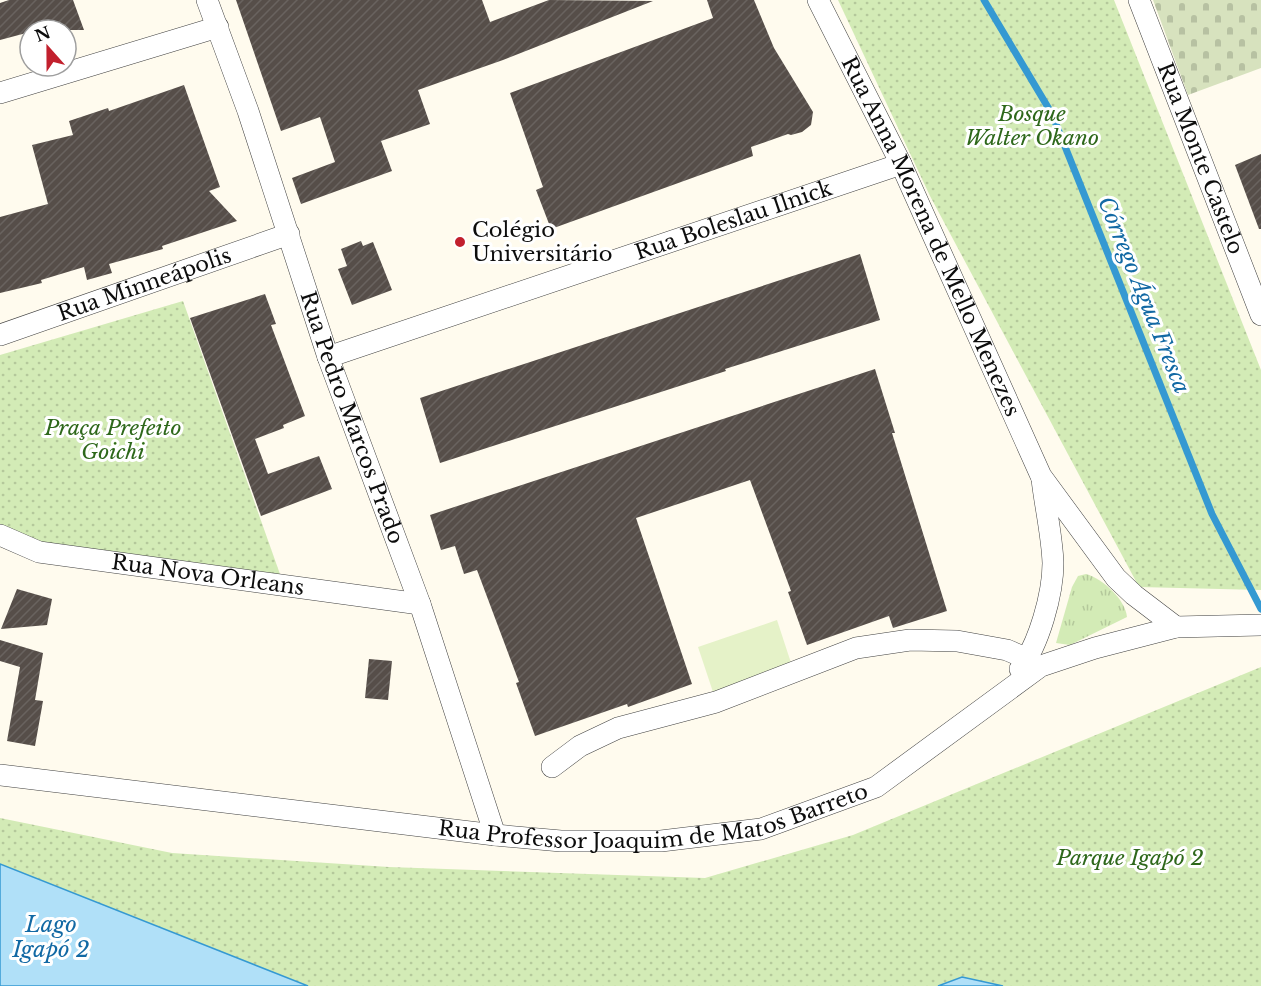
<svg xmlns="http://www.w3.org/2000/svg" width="1261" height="986" viewBox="0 0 1261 986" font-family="'Libre Baskerville',serif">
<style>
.grass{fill:url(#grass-tufts)}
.cemetery{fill:url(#cemetery-stones)}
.park{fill:url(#park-dots)}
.pitch{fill:#e5f2c8}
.water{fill:#b0e0f8;stroke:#3599d2;stroke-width:1.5}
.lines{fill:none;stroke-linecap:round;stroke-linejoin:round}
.stream{stroke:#3599d2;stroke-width:7}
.building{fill:url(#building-hatch)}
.minor-casing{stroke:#404040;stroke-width:22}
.minor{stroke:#fff;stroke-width:21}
.poi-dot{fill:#c2202d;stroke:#fff;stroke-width:2}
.labels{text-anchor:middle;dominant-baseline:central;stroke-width:6;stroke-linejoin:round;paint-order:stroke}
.park-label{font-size:21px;font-style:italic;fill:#2e681b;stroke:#fff}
.street-label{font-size:21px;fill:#0d0d0d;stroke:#fff}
.poi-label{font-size:21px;fill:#0d0d0d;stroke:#fff;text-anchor:start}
.water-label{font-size:22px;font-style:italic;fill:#1269a4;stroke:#fff}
</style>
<defs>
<pattern id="grass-tufts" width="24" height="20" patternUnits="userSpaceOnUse" patternTransform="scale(1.5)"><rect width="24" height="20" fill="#d3ebb6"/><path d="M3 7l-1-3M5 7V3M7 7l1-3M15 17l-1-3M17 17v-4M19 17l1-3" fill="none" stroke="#b4c89b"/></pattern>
<pattern id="cemetery-stones" width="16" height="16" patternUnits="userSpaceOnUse" patternTransform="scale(1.5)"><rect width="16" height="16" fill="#d7e2be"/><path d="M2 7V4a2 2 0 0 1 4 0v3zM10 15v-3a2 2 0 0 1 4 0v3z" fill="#b7c1a2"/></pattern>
<pattern id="park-dots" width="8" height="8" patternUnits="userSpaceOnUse" patternTransform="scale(1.5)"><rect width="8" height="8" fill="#d3ebb6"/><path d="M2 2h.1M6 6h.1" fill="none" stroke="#b4c89b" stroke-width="1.8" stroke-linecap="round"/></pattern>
<pattern id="building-hatch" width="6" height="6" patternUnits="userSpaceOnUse" patternTransform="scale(1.5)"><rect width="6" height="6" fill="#564e49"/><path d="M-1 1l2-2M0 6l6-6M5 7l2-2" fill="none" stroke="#69635f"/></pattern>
</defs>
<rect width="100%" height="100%" fill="#fffbee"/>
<path class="grass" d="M 1086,574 C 1103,579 1125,599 1127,617 L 1070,645 L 1056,643 L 1072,587 L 1078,576 Z"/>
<polygon class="cemetery" points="1153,0 1261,0 1261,68 1188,95"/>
<g class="park">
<polygon points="838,0 1114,0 1261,370 1261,590 1139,587 930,196"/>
<polygon points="183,301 281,577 46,547 0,524 0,355"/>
<polygon points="1261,667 1261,986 1003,986 962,977 938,986 308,986 0,864 0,818 172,853 389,867 705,878 853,835"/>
</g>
<polygon class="pitch" points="777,620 793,669 714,695 698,647"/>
<g class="water">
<polygon points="0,864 308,986 0,986"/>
<polygon points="962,977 1003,986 938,986"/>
</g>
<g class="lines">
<polyline class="stream" points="984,0 1052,114 1212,514 1261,609"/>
</g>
<g class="building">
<polygon points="9,0 73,0 84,30 30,30 30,32 0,40 0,3"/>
<polygon points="236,0 482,0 490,22 549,0 653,1 503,60 418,90 430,124 381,141 392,171 301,204 292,178 335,162 320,117 281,131"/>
<polygon points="707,0 754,0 774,48 813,112 811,125 802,132 791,135 788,134 751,147 753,156 551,229 536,190 543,187 510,93 713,18"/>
<polygon points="184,85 220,187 209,191 237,221 162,246 163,249 109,264 112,273 87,280 84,267 41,280 42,283 0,293 0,217 48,204 32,145 73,135 69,121 108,108 109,111"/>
<polygon points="1261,154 1261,229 1259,229 1235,165"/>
<polygon points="361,241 363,246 373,242 392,290 352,305 338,269 347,266 341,249"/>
<polygon points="860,254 880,320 725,369 726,371 440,463 420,398"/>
<polygon points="265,294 276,324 271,325 305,416 283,425 284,428 255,439 268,474 319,456 332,489 261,516 190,318"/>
<polygon points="875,369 895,433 892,433 947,611 893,628 889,616 807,645 788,592 791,591 750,480 636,518 692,684 628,707 627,704 535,736 516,683 519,682 477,570 464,574 455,546 441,550 430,515"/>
<polygon points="17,589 52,599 47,625 1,629"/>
<polygon points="0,640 43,653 35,700 43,701 35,746 7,741 20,667 0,661"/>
<polygon points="369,659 392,661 388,700 365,698"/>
</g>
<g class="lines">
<g class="minor-casing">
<g id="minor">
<path id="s1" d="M 207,0 L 248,111 L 328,357 L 420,604 L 495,835"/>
<path id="s2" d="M 818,0 L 901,164 L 1041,476 L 1116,578 L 1134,595 L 1176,627"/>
<path id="s3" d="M 1139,0 L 1261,315"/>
<polyline points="0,93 218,27"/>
<path id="s4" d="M 0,335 L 289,234"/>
<path id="s5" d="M 328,357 L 901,164"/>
<path id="s6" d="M 0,535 L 39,552 L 420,604"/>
<path d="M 1020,669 C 1039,644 1053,594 1053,563 C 1052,535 1045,506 1042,479"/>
<polyline points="552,767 580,746 618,728 716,702 856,648 910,640 957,641 1007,650 1028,659"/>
<path id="s7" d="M 0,775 L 495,835 L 561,841 L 661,841 L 761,829 L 876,787 L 1041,666 L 1095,648 L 1176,627 L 1261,625"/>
</g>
</g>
<use href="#minor" class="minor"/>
</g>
<circle class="poi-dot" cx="460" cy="242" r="6"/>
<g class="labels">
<g class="park-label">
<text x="1032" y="114">Bosque<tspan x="1032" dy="24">Walter Okano</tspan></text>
<text x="113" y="428">Praça Prefeito<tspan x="113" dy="24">Goichi</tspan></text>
<text x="1130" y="858">Parque Igapó 2</text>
</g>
<g class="street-label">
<text stroke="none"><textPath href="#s3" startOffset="170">Rua Monte Castelo</textPath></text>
<text stroke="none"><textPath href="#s5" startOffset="428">Rua Boleslau Ilnick</textPath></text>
<text stroke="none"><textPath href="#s2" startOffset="262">Rua Anna Morena de Mello Menezes</textPath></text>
<text stroke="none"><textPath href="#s4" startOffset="153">Rua Minneápolis</textPath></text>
<text stroke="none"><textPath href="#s1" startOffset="442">Rua Pedro Marcos Prado</textPath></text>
<text stroke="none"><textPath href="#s6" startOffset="213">Rua Nova Orleans</textPath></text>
<text stroke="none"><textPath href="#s7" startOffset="660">Rua Professor Joaquim de Matos Barreto</textPath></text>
</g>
<g class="poi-label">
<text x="472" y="230">Colégio<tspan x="472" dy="24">Universitário</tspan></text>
</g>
<g class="water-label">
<text transform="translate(1144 295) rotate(68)">Córrego Água Fresca</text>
<text x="51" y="924">Lago<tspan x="51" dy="25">Igapó 2</tspan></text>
</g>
</g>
<g transform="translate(48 48) rotate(339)"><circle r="28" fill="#ffffff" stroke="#9e9e9e" stroke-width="1.5"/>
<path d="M0-4.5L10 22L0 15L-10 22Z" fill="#c2202d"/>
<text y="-9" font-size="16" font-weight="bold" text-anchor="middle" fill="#0d0d0d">N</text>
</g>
</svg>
